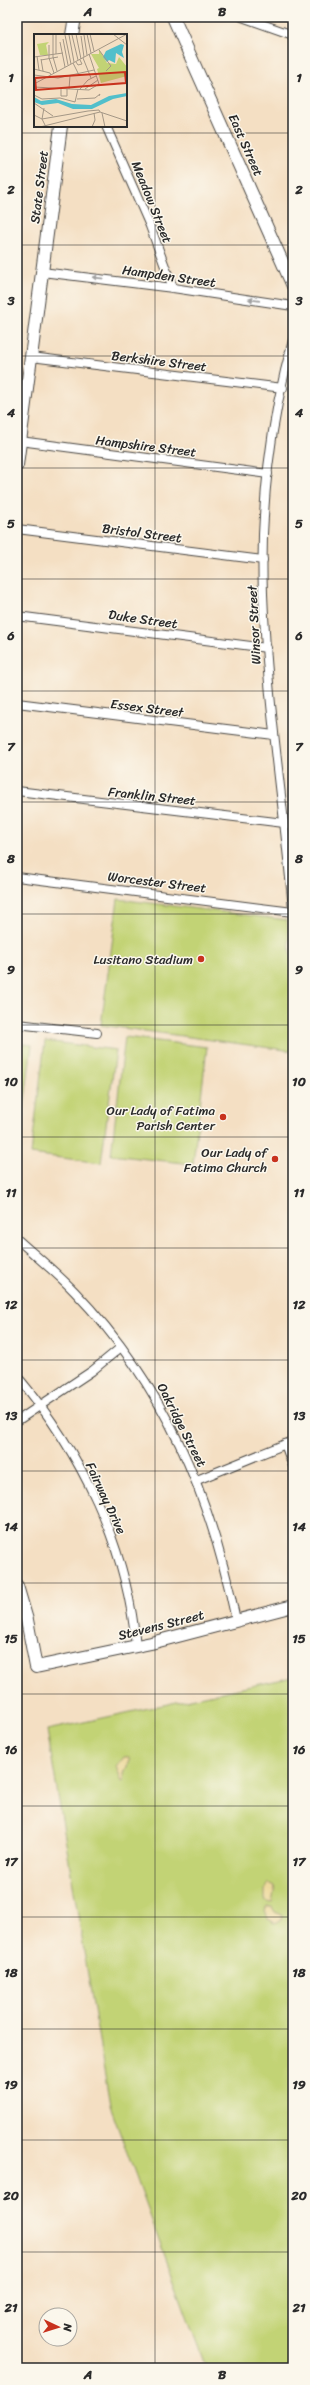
<svg xmlns="http://www.w3.org/2000/svg" width="310" height="2385" viewBox="0 0 310 2385" font-family="Sriracha,sans-serif">
<style>
.green{fill:#c2d375;stroke:#767f50}
.sand{fill:#eeda9e;stroke:#8c8264}
.lines{fill:none;stroke-linecap:round;stroke-linejoin:round}
.street-casing{stroke:#494642;stroke-width:10}
.secondary-casing{stroke:#494642;stroke-width:14}
.street{stroke:#fff;stroke-width:8}
.secondary{stroke:#fff;stroke-width:12}
.oneway{fill:#a0a0a0}
.grid{fill:none;stroke:#2b2b2b;stroke-width:1;stroke-opacity:0.55}
.poi-dot{fill:#c8321e;stroke:#fbf7ec;stroke-width:1.5}
.labels{text-anchor:middle;dominant-baseline:central;stroke-width:3;stroke-linejoin:round;paint-order:stroke}
.street-label{font-size:13px;fill:#2b2b2b;stroke:#fbf7ec}
.poi-label{font-size:13px;fill:#2b2b2b;stroke:#fbf7ec;text-anchor:end}
.inset-road{fill:none;stroke:#a49786;stroke-width:1}
.view{fill:#c8321e;fill-opacity:0.15;stroke:#c8321e;stroke-width:2}
.inset-edge{fill:none;stroke:#2b2b2b;stroke-width:2}
.neatline{fill:none;stroke:#2b2b2b;stroke-width:1.5}
.grid-label{font-size:13px;text-anchor:middle;font-weight:bold;fill:#2b2b2b}
</style>
<rect width="100%" height="100%" fill="#fbf7ec"/>
<filter id="ink" filterUnits="userSpaceOnUse"><feTurbulence type="fractalNoise" baseFrequency=".025" numOctaves="2"/><feDisplacementMap in="SourceGraphic" scale="8" xChannelSelector="R" yChannelSelector="G"/><feConvolveMatrix kernelMatrix="1 2 1 2 8 2 1 2 1" color-interpolation-filters="sRGB"/></filter>
<filter id="wash" filterUnits="userSpaceOnUse"><feTurbulence type="fractalNoise" baseFrequency=".012" numOctaves="4" result="noise"/><feDisplacementMap in="SourceGraphic" scale="16" xChannelSelector="R" yChannelSelector="G"/><feGaussianBlur stdDeviation="0.9" result="paint"/><feColorMatrix in="noise" values="0 0 0 0 0 0 0 0 0 0 0 0 0 0 0 0 0 1.4 0 .05"/><feComposite in="paint" operator="in"/></filter>
<g filter="url(#wash)">
<rect width="100%" height="100%" fill="#f4dfc3"/>
<g class="green">
<polygon points="118,899 287,920 293,978 293,1051 101,1025"/>
<polygon points="125,1037 207,1047 193,1164 111,1155"/>
<polygon points="45,1041 116,1050 101,1163 31,1154"/>
<polygon points="17,1043 32,1045 18,1153 17,1153"/>
<polygon points="293,1677 293,2368 206,2368 110,2106 47,1730"/>
</g>
<g class="sand">
<polygon points="124,1757 129,1757 130,1760 124,1773 124,1780 122,1781 116,1767"/>
<polygon points="269,1883 275,1886 272,1902 269,1903 265,1900 265,1890"/>
<polygon points="267,1907 272,1907 275,1912 282,1915 281,1920 275,1923 268,1919 265,1911"/>
</g>
</g>
<g filter="url(#ink)">
<g class="lines">
<g class="street-casing">
<g id="street">
<polyline points="242,17 293,35"/>
<polyline points="106,126 150,226 173,288"/>
<polyline points="42,272 173,288 293,306"/>
<path d="M 293,340 C 270,421 260,510 263,594 C 267,700 284,805 293,910"/>
<polyline points="31,357 283,388"/>
<polyline points="20,441 268,474"/>
<polyline points="17,529 263,560"/>
<polyline points="17,616 267,648"/>
<polyline points="17,703 274,735"/>
<polyline points="17,791 284,823"/>
<polyline points="17,877 293,912"/>
<polyline points="17,1024 97,1033"/>
<path d="M 17,1239 C 37,1257 57,1273 75,1292 C 165,1386 210,1494 236,1620"/>
<path d="M 17,1376 C 81,1452 127,1546 136,1646"/>
<polyline points="17,1421 92,1371 120,1348"/>
<polyline points="285,1444 293,1466"/>
<polyline points="197,1480 293,1441"/>
</g>
</g>
<g class="secondary-casing">
<g id="secondary">
<polyline points="173,17 293,286"/>
<polyline points="72,35 75,17"/>
<polyline points="17,465 61,126"/>
<polyline points="17,1586 27,1620 36,1667 151,1643 293,1606"/>
</g>
</g>
<use href="#street" class="street"/>
<use href="#secondary" class="secondary"/>
</g>
<defs><path id="oneway-solid" d="M-6-.8H1V-3.2L6.5 0L1 3.2V.8H-6Z"/></defs>
<g class="oneway">
<use href="#oneway-solid" transform="translate(98 278) rotate(-174)"/>
<use href="#oneway-solid" transform="translate(254 300) rotate(-172)"/>
</g>
</g>
<path class="grid" d="M 155,17 L 155,2368M 17,133 L 293,133M 17,245 L 293,245M 17,356 L 293,356M 17,468 L 293,468M 17,579 L 293,579M 17,691 L 293,691M 17,802 L 293,802M 17,914 L 293,914M 17,1025 L 293,1025M 17,1137 L 293,1137M 17,1248 L 293,1248M 17,1360 L 293,1360M 17,1471 L 293,1471M 17,1583 L 293,1583M 17,1694 L 293,1694M 17,1806 L 293,1806M 17,1917 L 293,1917M 17,2029 L 293,2029M 17,2140 L 293,2140M 17,2252 L 293,2252"/>
<g class="poi-dot">
<circle cx="201" cy="959" r="4"/>
<circle cx="223" cy="1117" r="4"/>
<circle cx="275" cy="1159" r="4"/>
</g>
<g class="labels">
<g class="street-label">
<text transform="translate(246 145) rotate(66)">East Street</text>
<text transform="translate(39 187) rotate(-83)">State Street</text>
<text transform="translate(152 202) rotate(68)">Meadow Street</text>
<text transform="translate(169 276) rotate(8)">Hampden Street</text>
<text transform="translate(159 361) rotate(7)">Berkshire Street</text>
<text transform="translate(146 446) rotate(7)">Hampshire Street</text>
<text transform="translate(142 533) rotate(7)">Bristol Street</text>
<text transform="translate(143 619) rotate(8)">Duke Street</text>
<text transform="translate(254 625) rotate(-93)">Winsor Street</text>
<text transform="translate(147 708) rotate(7)">Essex Street</text>
<text transform="translate(152 796) rotate(6)">Franklin Street</text>
<text transform="translate(157 882) rotate(7)">Worcester Street</text>
<text transform="translate(182 1425) rotate(63)">Oakridge Street</text>
<text transform="translate(106 1498) rotate(65)">Fairway Drive</text>
<text transform="translate(161 1625) rotate(-14)">Stevens Street</text>
</g>
<g class="poi-label">
<text x="193" y="959">Lusitano Stadium</text>
<text x="215" y="1110">Our Lady of Fatima<tspan x="215" dy="15">Parish Center</tspan></text>
<text x="267" y="1152">Our Lady of<tspan x="267" dy="15">Fatima Church</tspan></text>
</g>
</g>
<g transform="translate(34 34)">
<rect width="93" height="93" fill="#f4dfc3"/>
<path d="M 15,8 L 12,11 L 14,21 L 6,21 L 3,10 ZM 65,15 L 73,29 L 82,30 L 85,23 L 93,33 L 93,42 L 67,49 L 63,35 L 65,34 L 57,20 L 65,20 Z" fill="#c2d375"/>
<path d="M 87,10 L 90,11 L 88,18 L 90,24 L 82,19 L 81,29 L 75,26 L 73,28 L 69,23 L 72,17 ZM 93,59 L 93,62 L 79,65 L 58,75 L 39,75 L 24,69 L 8,71 L 0,68 L 0,63 L 7,67 L 22,65 L 38,70 L 57,71 L 75,62 Z" fill="#52bfcb"/>
<path class="inset-road" d="M 19,0 L 19,23 L 23,37M 42,0 L 47,25M 53,0 L 57,19M 56,0 L 60,17M 79,0 L 93,11M 31,1 L 37,30M 35,1 L 40,28M 38,1 L 44,26M 50,1 L 53,21M 47,2 L 50,23M 29,5 L 34,31M 26,8 L 31,33M 15,11 L 15,24 L 20,39M 65,16 L 77,32 L 72,37M 22,20 L 22,0M 3,22 L 5,36M 0,23 L 29,19M 49,24 L 57,44M 7,25 L 9,37M 7,26 L 24,23M 42,28 L 44,31 L 48,30 L 46,26M 39,29 L 45,41M 0,35 L 16,39 L 17,41M 0,41 L 24,44 L 60,36M 0,50 L 93,0M 0,53 L 55,56 L 65,50 L 55,20M 27,54 L 27,62 L 33,62 L 33,55M 35,55 L 36,42M 46,55 L 54,46 L 62,42M 51,55 L 64,46M 0,61 L 8,65 L 26,64 L 41,68 L 44,55M 43,65 L 61,64 L 66,60 L 65,62M 0,69 L 19,82M 10,74 L 8,85 L 54,77 L 65,76 L 66,78M 68,79 L 71,93M 0,81 L 8,85 L 12,93M 6,93 L 66,78 L 93,87M 58,93 L 61,86 L 60,79"/>
<path class="view" d="M 91,38 L 92,49 L 2,56 L 1,44 Z"/>
<rect width="93" height="93" class="inset-edge"/>
</g>
<rect width="310" height="2385" fill="none" stroke="#fbf7ec" stroke-width="44"/>
<g transform="translate(58 2327) rotate(94)"><circle r="19" fill="#fbf7ec" stroke="#a8a59f"/>
<path d="M0-3L7 15L0 10L-7 15Z" fill="#c8321e"/>
<text y="-6" font-size="11" font-weight="bold" text-anchor="middle" fill="#2b2b2b">N</text>
</g>
<rect x="22" y="22" width="266" height="2341" class="neatline"/>
<g class="grid-label">
<text x="88" y="16">A</text>
<text x="222" y="16">B</text>
<text x="11" y="82">1</text>
<text x="299" y="82">1</text>
<text x="11" y="194">2</text>
<text x="299" y="194">2</text>
<text x="11" y="305">3</text>
<text x="299" y="305">3</text>
<text x="11" y="417">4</text>
<text x="299" y="417">4</text>
<text x="11" y="528">5</text>
<text x="299" y="528">5</text>
<text x="11" y="640">6</text>
<text x="299" y="640">6</text>
<text x="11" y="751">7</text>
<text x="299" y="751">7</text>
<text x="11" y="863">8</text>
<text x="299" y="863">8</text>
<text x="11" y="974">9</text>
<text x="299" y="974">9</text>
<text x="11" y="1086">10</text>
<text x="299" y="1086">10</text>
<text x="11" y="1197">11</text>
<text x="299" y="1197">11</text>
<text x="11" y="1309">12</text>
<text x="299" y="1309">12</text>
<text x="11" y="1420">13</text>
<text x="299" y="1420">13</text>
<text x="11" y="1531">14</text>
<text x="299" y="1531">14</text>
<text x="11" y="1643">15</text>
<text x="299" y="1643">15</text>
<text x="11" y="1754">16</text>
<text x="299" y="1754">16</text>
<text x="11" y="1866">17</text>
<text x="299" y="1866">17</text>
<text x="11" y="1977">18</text>
<text x="299" y="1977">18</text>
<text x="11" y="2089">19</text>
<text x="299" y="2089">19</text>
<text x="11" y="2200">20</text>
<text x="299" y="2200">20</text>
<text x="11" y="2312">21</text>
<text x="299" y="2312">21</text>
<text x="88" y="2379">A</text>
<text x="222" y="2379">B</text>
</g>
</svg>
